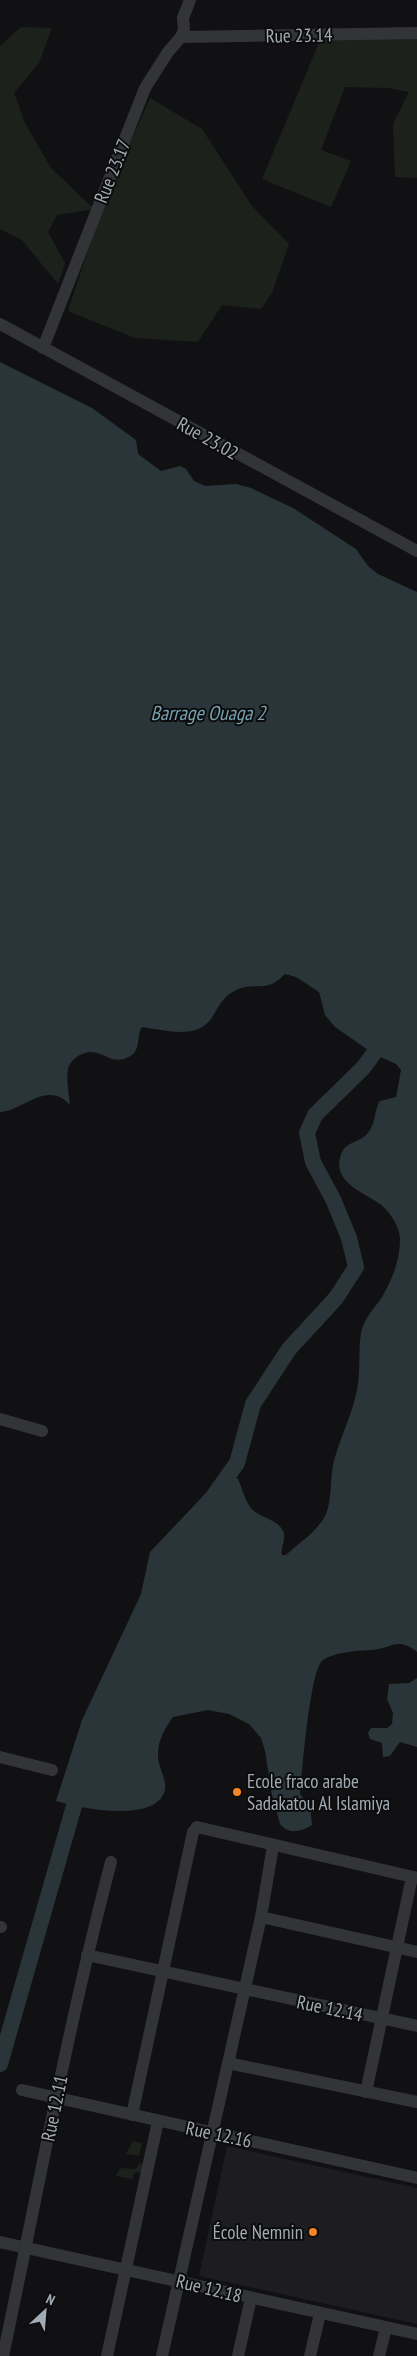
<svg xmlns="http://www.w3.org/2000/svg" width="417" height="2356" viewBox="0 0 417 2356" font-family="'PT Sans Narrow',sans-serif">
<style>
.built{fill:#1d1d1f}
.green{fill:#1c221b}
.water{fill:#293538}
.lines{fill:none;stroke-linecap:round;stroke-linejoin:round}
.river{stroke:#293538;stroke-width:16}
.minor{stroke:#323438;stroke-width:12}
.poi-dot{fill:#f58627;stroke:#0c0c0d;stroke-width:2}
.labels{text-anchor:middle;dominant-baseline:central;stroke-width:4;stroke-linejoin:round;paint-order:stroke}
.street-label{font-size:19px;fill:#a2abb4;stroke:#0c0c0d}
.poi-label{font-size:19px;fill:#a2abb4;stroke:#0c0c0d;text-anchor:start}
.water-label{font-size:20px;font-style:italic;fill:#77a1b0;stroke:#0c0c0d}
</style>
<rect width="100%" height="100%" fill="#111113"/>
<polygon class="built" points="227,2146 417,2188 417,2324 199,2276"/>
<g class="green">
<polygon points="21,27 52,28 39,63 14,93 25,123 51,168 94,209 57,215 48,232 65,263 58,284 22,240 0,229 0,46"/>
<polygon points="417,37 417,178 395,177 393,124 409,92 389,88 345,87 321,150 351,161 331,207 262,179 321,38"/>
<polygon points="150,98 202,129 252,206 289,244 272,293 261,309 222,305 198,342 135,338 68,311 104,202"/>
<polygon points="133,2141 142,2143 139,2156 126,2154"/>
<polygon points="139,2163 145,2165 142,2173 135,2172 132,2179 116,2176 120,2168 136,2169"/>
</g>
<g class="water">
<path d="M 0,362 L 92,408 L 136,440 L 138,454 L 161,471 L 180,466 L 186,469 L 194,481 L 205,486 L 236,484 L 251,488 L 293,508 L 356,549 L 368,566 L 378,574 L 417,592 L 417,1652 C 397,1636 392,1649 371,1650 C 356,1651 335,1652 323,1660 C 310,1668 302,1774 300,1794 L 310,1806 L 312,1825 C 301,1832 289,1835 280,1824 L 272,1795 L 265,1751 L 261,1738 L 249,1724 L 229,1714 L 208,1710 L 173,1717 C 163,1731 155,1746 159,1763 C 161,1772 168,1783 164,1793 C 152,1823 79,1808 56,1801 L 82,1720 L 141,1594 L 150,1552 L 222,1476 L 231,1476 L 238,1479 C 242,1488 245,1501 251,1508 C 259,1518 278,1519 283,1531 C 287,1539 280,1547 282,1555 L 286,1555 C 299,1543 319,1530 326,1514 C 332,1499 330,1481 333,1465 C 339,1439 352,1416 357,1390 C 361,1371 358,1351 361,1333 C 364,1318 374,1309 382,1297 C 392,1280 400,1260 400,1240 C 401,1229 389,1210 380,1204 C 363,1192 329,1181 342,1152 C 347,1142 359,1142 366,1135 C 377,1124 373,1112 380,1101 L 396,1097 L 401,1070 L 396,1064 L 374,1054 L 335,1027 L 325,1015 L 319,992 L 296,977 L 285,974 C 266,994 257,981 236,990 C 224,996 219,1005 213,1016 C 198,1041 166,1030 142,1027 C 136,1036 141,1048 132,1055 C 114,1067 107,1053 91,1052 C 82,1052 69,1060 68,1070 C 66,1080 69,1094 70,1105 C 67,1102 62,1097 57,1096 C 38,1090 19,1111 0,1112 Z"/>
<polygon points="417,1678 417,1747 400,1742 390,1756 383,1757 382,1743 370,1739 368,1733 371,1728 387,1728 392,1724 393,1713 387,1699 389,1684 409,1683"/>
</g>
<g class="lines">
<g class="river">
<polyline points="215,1494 237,1463 253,1404 289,1349 336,1298 356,1267 349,1238 333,1199 313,1162 307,1133 315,1115 363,1068 386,1037"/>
<polyline points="0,2064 80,1785"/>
</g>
<g class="minor">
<polyline points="181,37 417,33"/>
<polyline points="0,324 417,551"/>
<polyline points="43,348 145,88 168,52 181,37 184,30 183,18 190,0"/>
<polyline points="0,1419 42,1431"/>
<polyline points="0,1757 52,1770"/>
<polyline points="261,1917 417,1952"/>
<polyline points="0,1927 1,1927"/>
<polyline points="87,1955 417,2026"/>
<polyline points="228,2063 417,2102"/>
<polyline points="22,2090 417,2178"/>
<polyline points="366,2092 412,1877"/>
<polyline points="132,2115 193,1832 197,1827 417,1878"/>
<polyline points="0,2242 417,2334"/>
<path d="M 3,2356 C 38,2191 68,2025 111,1862"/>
<polyline points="107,2356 158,2121"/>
<polyline points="162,2356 261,1917 273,1846"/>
<polyline points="238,2356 251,2298"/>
<polyline points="310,2356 320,2314"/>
<polyline points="379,2356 386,2328"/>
</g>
</g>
<g class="poi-dot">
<circle cx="237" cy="1792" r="5"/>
<circle cx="313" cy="2232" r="5"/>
</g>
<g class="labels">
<g class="street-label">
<text transform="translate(299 35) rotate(-1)">Rue 23.14</text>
<text transform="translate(112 171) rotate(-68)">Rue 23.17</text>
<text transform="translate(208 438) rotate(29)">Rue 23.02</text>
<text transform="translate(330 2008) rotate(12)">Rue 12.14</text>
<text transform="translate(54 2108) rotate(-78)">Rue 12.11</text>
<text transform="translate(219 2134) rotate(12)">Rue 12.16</text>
<text transform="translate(209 2288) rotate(14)">Rue 12.18</text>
</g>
<g class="poi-label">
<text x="247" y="1781">Ecole fraco arabe<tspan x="247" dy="22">Sadakatou Al Islamiya</tspan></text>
<text x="303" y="2232" text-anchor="end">École Nemnin</text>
</g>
<g class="water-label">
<text x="208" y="713">Barrage Ouaga 2</text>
</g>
</g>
<g transform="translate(45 2311) rotate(26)" stroke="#0c0c0d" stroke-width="4" paint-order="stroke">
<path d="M0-4L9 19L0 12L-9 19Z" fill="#a2abb4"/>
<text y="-8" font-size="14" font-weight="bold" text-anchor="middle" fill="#a2abb4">N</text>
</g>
</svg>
